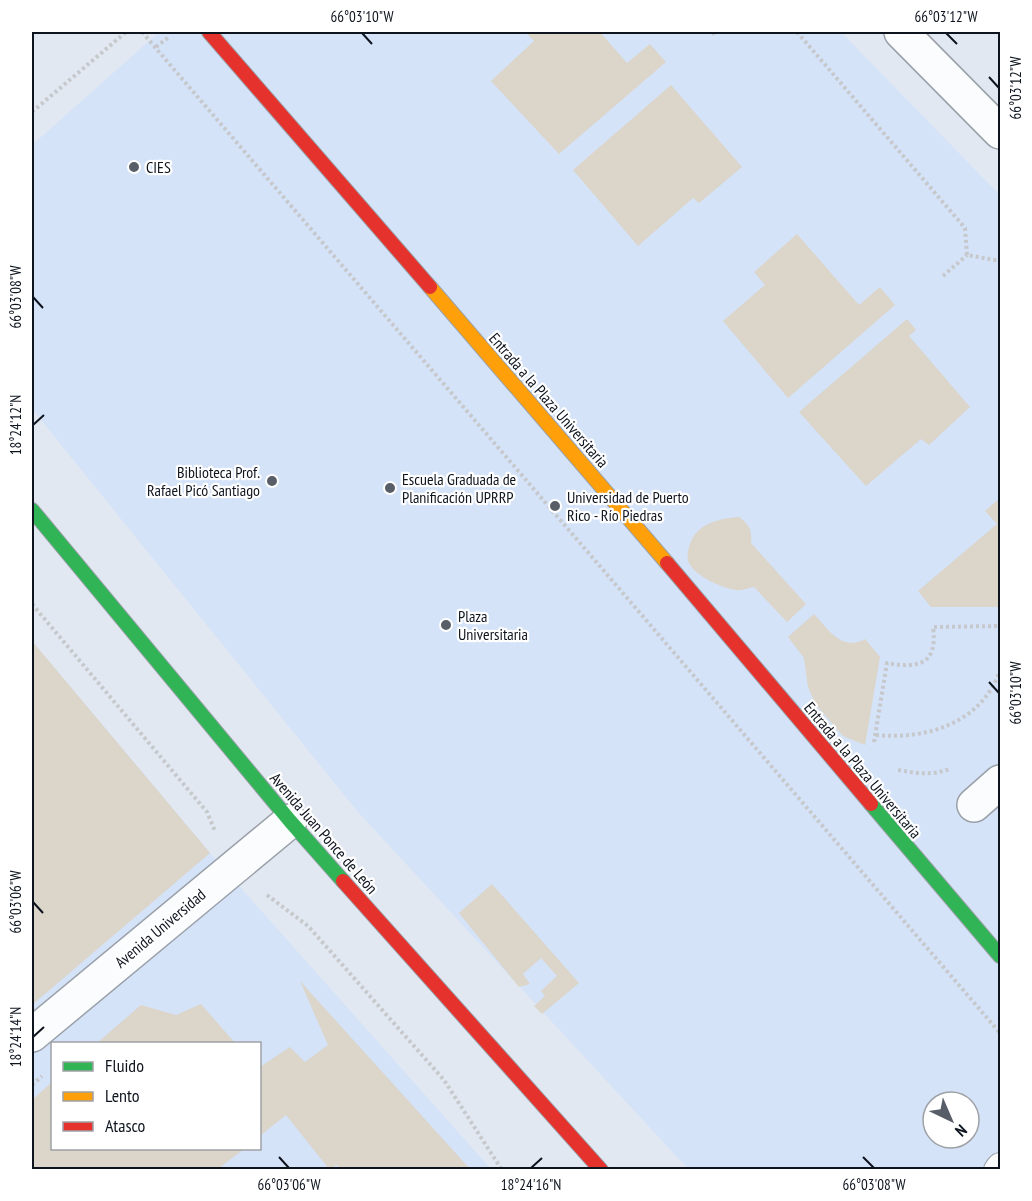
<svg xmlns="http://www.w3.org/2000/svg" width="1032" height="1201" viewBox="0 0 1032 1201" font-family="'PT Sans Narrow',sans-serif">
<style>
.built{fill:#d5e3f8;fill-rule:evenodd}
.green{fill:#dbd5ca}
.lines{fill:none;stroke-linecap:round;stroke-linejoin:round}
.lane-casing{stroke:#9aa0a9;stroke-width:28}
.street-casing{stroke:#9aa0a9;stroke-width:36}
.fast-casing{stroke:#9aa0a9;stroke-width:16}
.slow-casing{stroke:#9aa0a9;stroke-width:16}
.jam-casing{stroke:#9aa0a9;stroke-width:16}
.path{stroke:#c6c8cc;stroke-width:4;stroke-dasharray:3 3;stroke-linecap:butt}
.lane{stroke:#fbfcfd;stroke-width:26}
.street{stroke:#fbfcfd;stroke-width:33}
.fast{stroke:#30b455;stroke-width:14}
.slow{stroke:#ff9f0a;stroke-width:14}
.jam{stroke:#e5322d;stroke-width:14}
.ticks{fill:none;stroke:#0d141e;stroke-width:2}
.poi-dot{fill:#585e68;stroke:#fff;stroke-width:2}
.labels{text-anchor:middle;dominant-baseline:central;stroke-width:4.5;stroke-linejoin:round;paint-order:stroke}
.poi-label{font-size:16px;fill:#0d141e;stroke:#fff;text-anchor:start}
.street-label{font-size:16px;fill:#0d141e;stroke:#fff}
.neatline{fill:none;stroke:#0d141e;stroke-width:2}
.ticks-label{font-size:15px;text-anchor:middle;fill:#0d141e}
</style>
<rect width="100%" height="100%" fill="#e2e8f2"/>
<g class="built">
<path d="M 159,32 L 841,32 L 1000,195 L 1000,1169 L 688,1169 L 357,811 L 32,409 L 32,145 ZM 933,1102 L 969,1102 L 969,1138 L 933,1138 Z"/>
<path d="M 32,641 L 210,853 L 491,1169 L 32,1169 ZM 52,1044 L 260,1044 L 260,1148 L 52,1148 Z"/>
</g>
<g class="green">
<polygon points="525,32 600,32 627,63 650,44 666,62 559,154 491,81 534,41"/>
<polygon points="671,85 742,167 699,203 693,198 638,246 573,170"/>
<polygon points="797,234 859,305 880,287 895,305 788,398 723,321 765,285 754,272"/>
<polygon points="907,319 916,330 909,336 970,407 929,445 921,439 866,486 799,412"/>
<polygon points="1000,498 1000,607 931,607 918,591 997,524 985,511"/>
<path d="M 739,517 C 750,525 752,530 751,543 L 806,604 L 787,622 L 754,587 C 748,588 742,591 736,590 C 722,588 695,576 689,563 C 686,557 688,550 690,544 C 696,524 720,518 739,517 Z"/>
<path d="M 814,614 C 828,629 842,652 865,639 L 880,657 L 865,745 L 843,736 L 816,705 L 808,687 L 804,658 L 788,637 Z"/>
<polygon points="32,641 210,853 32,1005"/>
<polygon points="492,884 579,983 542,1014 534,1006 545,996 541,991 557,976 541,958 523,974 530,984 519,987 459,913"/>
<polygon points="300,981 470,1169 341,1170 337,1165 329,1169 286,1115 260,1136 260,1067 290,1047 305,1062 328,1045"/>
<polygon points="201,1004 235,1043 97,1043 141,1005 176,1015"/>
<polygon points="52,1082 52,1148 244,1149 218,1169 32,1169 32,1100"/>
</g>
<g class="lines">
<g class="lane-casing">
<polyline id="lane" points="997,1170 1000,1166"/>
</g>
<g class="street-casing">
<g id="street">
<polyline points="901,32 1000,132"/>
<polyline points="974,805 1000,782"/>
<polyline points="32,1035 290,821"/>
</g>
</g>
<g class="fast-casing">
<g id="fast">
<polyline points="32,510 290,821 343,881"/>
<polyline points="871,804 1000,956"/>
</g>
</g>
<g class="slow-casing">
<polyline id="slow" points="430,287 667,563"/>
</g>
<g class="jam-casing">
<g id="jam">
<polyline points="209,32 430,287"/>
<polyline points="667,563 871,804"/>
<polyline points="343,881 601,1170"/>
</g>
</g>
<g class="path">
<polyline points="142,32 1000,1033"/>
<polyline points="797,32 965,228 967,255 1000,261"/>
<polyline points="712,34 716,32"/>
<polyline points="156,47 170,36"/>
<polyline points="32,112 126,32"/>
<polyline points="943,276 967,255"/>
<polyline points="32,604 207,812 215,831"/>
<path d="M 876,735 C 927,740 982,723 1000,670"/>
<path d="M 874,742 L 887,663 C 919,669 938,664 933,627 L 1000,626"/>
<path d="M 898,770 C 916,773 931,776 949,769"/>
<polyline points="267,895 308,926 444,1080 502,1170"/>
<polyline points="32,1085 42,1076"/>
</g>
<use href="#lane" class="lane"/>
<use href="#street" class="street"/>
<use href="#fast" class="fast"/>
<use href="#slow" class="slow"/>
<use href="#jam" class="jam"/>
</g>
<path class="ticks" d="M 362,33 L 372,44M 946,33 L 957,44M 989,77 L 999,88M 33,297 L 43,308M 33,425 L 44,415M 989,682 L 999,693M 33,902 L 43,913M 33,1037 L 44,1027M 279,1157 L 289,1168M 863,1157 L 874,1168M 531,1168 L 542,1158"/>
<g class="poi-dot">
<circle cx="134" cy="167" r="6"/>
<circle cx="272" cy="481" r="6"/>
<circle cx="390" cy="488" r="6"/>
<circle cx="555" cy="506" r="6"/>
<circle cx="446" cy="625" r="6"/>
</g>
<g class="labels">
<g class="poi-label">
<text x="146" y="167">CIES</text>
<text x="260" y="472" text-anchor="end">Biblioteca Prof.<tspan x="260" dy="18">Rafael Picó Santiago</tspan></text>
<text x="402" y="479">Escuela Graduada de<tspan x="402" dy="18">Planificación UPRRP</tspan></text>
<text x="567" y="497">Universidad de Puerto<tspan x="567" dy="18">Rico - Río Piedras</tspan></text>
<text x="458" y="616">Plaza<tspan x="458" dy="18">Universitaria</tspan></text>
</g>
<g class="street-label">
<text transform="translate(549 400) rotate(49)">Entrada a la Plaza Universitaria</text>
<text transform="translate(863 770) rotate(50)">Entrada a la Plaza Universitaria</text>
<text transform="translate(324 833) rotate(49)">Avenida Juan Ponce de León</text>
<text transform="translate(160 928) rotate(-40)">Avenida Universidad</text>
</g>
</g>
<rect width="1032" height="1201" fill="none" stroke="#ffffff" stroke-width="66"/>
<rect x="51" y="1042" width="210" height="108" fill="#ffffff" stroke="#9ea1a5" stroke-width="1.5"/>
<rect x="63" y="1062" width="30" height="9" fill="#30b455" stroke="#9ea1a5" stroke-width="1.5"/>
<text x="105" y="1072" font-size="18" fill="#0d141e">Fluido</text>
<rect x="63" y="1092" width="30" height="9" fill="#ff9f0a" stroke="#9ea1a5" stroke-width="1.5"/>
<text x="105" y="1102" font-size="18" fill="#0d141e">Lento</text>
<rect x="63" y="1122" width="30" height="9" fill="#e5322d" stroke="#9ea1a5" stroke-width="1.5"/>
<text x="105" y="1132" font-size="18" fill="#0d141e">Atasco</text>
<g transform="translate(951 1120) rotate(136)"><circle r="28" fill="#ffffff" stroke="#9ea1a5" stroke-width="1.5"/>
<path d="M0-4.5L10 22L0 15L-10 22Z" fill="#585e68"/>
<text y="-9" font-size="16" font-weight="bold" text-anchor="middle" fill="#0d141e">N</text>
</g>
<rect x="33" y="33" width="966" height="1135" class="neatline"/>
<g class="ticks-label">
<text x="362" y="22">66°03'10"W</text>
<text x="946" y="22">66°03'12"W</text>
<text transform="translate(1016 88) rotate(-90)" y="5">66°03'12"W</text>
<text transform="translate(16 297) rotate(-90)" y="5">66°03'08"W</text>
<text transform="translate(16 425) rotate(-90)" y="5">18°24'12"N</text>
<text transform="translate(1016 693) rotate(-90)" y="5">66°03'10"W</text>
<text transform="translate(16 902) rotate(-90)" y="5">66°03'06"W</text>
<text transform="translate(16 1037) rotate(-90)" y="5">18°24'14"N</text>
<text x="289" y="1190">66°03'06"W</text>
<text x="531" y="1190">18°24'16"N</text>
<text x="874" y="1190">66°03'08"W</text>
</g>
</svg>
